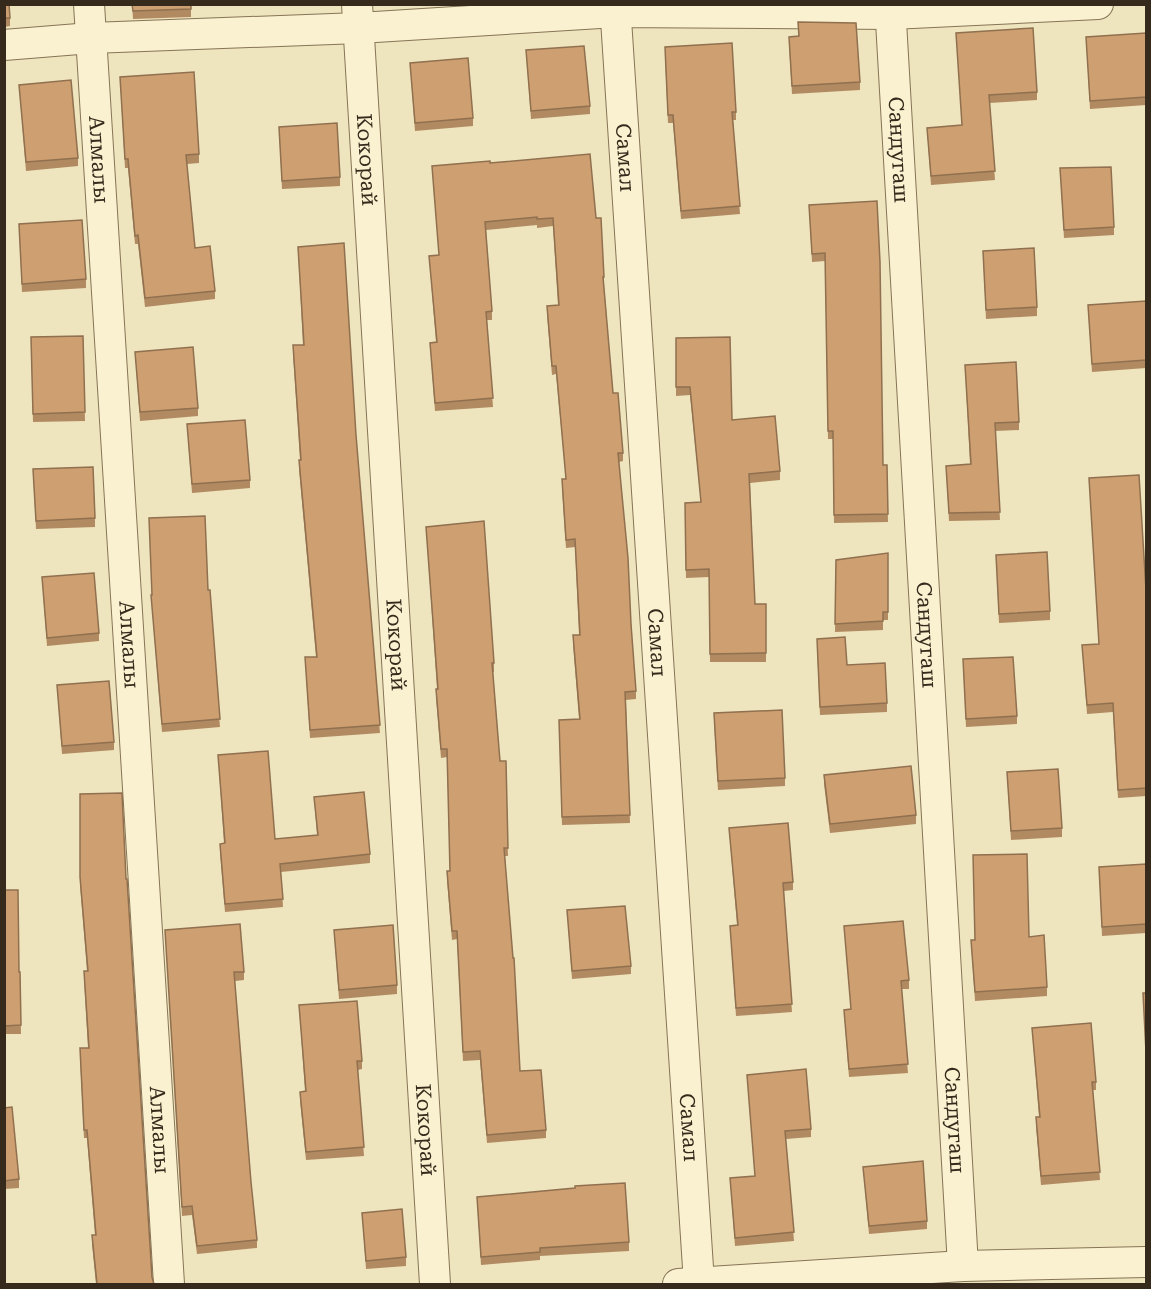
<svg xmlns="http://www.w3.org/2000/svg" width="1151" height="1289" viewBox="0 0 1151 1289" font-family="'Roboto Serif',serif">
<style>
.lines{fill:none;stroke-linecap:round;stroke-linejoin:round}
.street-casing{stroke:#867456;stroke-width:32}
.street{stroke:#f9f1d0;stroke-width:30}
.wall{fill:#b18a61}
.building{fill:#cea071;stroke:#90704f;stroke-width:1.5}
.labels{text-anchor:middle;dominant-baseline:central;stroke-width:4.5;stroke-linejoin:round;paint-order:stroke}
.street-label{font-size:21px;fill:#352a1b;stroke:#f6eecc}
</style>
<rect width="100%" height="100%" fill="#eee4bd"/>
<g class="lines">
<g class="street-casing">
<g id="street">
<path id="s1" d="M 89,4 L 169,1284"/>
<path id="s2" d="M 357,4 L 435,1284"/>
<path id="s3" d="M 615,4 L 699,1283"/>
<path id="s4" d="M 890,4 L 963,1266"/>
<polyline points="4,45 91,38 359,28 616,12 891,14 1098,4"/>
<polyline points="678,1284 963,1266 1146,1262"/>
</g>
</g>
<use href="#street" class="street"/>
</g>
<g class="wall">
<polygon points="4,4 10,18 10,26 4,27"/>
<polygon points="132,4 191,4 191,17 133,19"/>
<polygon points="798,22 860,82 860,90 792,94 789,45 798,36"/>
<polygon points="956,33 1037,92 1037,100 989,103 995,180 931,185 927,128 962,125"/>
<polygon points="1146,33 1146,105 1090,109 1086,37"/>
<polygon points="526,50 590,106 590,114 531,119"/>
<polygon points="665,55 736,112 736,120 733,120 740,214 681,219 673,123 668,123"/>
<polygon points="410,63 473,118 473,126 415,131"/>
<polygon points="120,77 199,154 199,163 187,164 195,248 215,291 215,299 145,307 138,244 135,244 128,168 125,168"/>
<polygon points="19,85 78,158 78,166 26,171"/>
<polygon points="279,127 340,177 340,186 282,189"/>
<polygon points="490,163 596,218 604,277 604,285 613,393 623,453 623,461 619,462 636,691 636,699 626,700 630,823 562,825 559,720 579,719 573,644 573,635 579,635 575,547 566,548 562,488 562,479 566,479 556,374 552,375 547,314 547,306 558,305 553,226 537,228 537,225 486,230 492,311 492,320 487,320 493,407 435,411 430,343 436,342 429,256 439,255 432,166"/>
<polygon points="1060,168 1114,227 1114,235 1064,238"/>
<polygon points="877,201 883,465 887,465 888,522 834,523 833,439 828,439 825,261 812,262 809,205"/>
<polygon points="19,224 86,279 86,288 22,292"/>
<polygon points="298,247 356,435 380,733 310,738 305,657 316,657 299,469 299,460 300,460 293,354 293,345 303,345"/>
<polygon points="983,251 1037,307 1037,316 986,319"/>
<polygon points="1146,301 1146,368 1092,372 1088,305"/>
<polygon points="83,336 85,421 33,422 31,337"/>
<polygon points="676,338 732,420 780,471 780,480 750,483 755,604 766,604 766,662 710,662 709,577 686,578 685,503 701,502 690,395 676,396"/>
<polygon points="135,352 198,408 198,416 140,421"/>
<polygon points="965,365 1019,422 1019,430 995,431 1000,520 949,521 946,466 970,464"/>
<polygon points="187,424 250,480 250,488 192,493"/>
<polygon points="33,469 95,518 95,527 36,529"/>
<polygon points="1089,478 1146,590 1146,796 1118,798 1113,712 1087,714 1082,645 1099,644"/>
<polygon points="426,527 494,663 494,672 493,672 500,761 506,761 508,856 505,856 520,1071 546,1130 546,1138 487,1143 480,1060 463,1061 457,939 452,940 447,880 447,871 450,871 447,757 441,758 436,697 436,689 437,689"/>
<polygon points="888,553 888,620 883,620 883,630 835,632 836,560"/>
<polygon points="996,555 1050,611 1050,620 999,623"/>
<polygon points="42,577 99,633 99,641 47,646"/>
<polygon points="208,590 220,727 162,732 151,595"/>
<polygon points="817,647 847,665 887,703 887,712 820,715"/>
<polygon points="963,659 1017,716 1017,724 966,727"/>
<polygon points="57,685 114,742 114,750 62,754"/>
<polygon points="714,722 785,778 785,786 718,790"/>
<polygon points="218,755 275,839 317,835 314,797 370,854 370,863 281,872 283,907 225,912 220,852 220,844 224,843"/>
<polygon points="1007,772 1062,828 1062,837 1011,840"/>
<polygon points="824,775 916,815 916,824 830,833 824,784"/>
<polygon points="80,794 126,879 152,1277 154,1284 96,1284 92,1244 92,1235 95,1235 87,1138 84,1138 80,1057 88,1048 84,979 84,971 87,971 80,885"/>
<polygon points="729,828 793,882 793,890 784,891 792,1012 736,1016 730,926 737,925"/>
<polygon points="1146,864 1146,933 1102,936 1099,867"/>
<polygon points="4,890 19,972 20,972 21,1034 4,1034"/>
<polygon points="567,910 631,966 631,974 572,979"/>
<polygon points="844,926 909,980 909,989 901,989 908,1073 849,1077 844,1010 851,1009"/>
<polygon points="165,930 244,972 244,980 235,981 251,1182 257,1240 257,1248 197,1254 192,1215 182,1216"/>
<polygon points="334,930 397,985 397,994 339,999"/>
<polygon points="1029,937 1047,987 1047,996 975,1001 971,940"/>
<polygon points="299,1005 362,1061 362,1069 358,1070 364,1156 306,1160 300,1100 300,1092 305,1091"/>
<polygon points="1032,1028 1096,1082 1096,1090 1093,1090 1100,1180 1041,1185 1036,1126 1036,1117 1039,1117"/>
<polygon points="747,1075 811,1129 811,1137 786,1139 794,1241 735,1246 730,1178 755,1176"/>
<polygon points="4,1108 19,1179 19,1188 4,1189"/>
<polygon points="863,1167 927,1221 927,1229 869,1234"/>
<polygon points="477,1197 629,1242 629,1251 540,1256 540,1260 481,1265"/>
<polygon points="362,1213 406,1257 406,1266 366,1269"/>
</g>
<g class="building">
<polygon points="4,4 9,4 10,18 4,18"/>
<polygon points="132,4 191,4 191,9 133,11"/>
<polygon points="798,22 856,23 860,82 792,86 789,37 799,36"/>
<polygon points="1033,28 1037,92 989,95 995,171 931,176 927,128 962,125 956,33"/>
<polygon points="1146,33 1146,97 1090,101 1086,37"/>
<polygon points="732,43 736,112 732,112 740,206 681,211 673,115 668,115 665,47"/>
<polygon points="584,46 590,106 531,111 526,50"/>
<polygon points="468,58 473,118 415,123 410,63"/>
<polygon points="194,72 199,154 186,155 195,248 210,246 215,291 145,298 138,235 135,236 128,159 125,159 120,77"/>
<polygon points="71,80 78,158 26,162 19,85"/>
<polygon points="337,123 340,177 282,181 279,127"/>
<polygon points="590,154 596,218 601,218 604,277 603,277 613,393 618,393 623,453 618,453 628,558 631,624 636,691 625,692 630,815 562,817 559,720 580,719 573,635 580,635 575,539 566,540 562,479 566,479 556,366 552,366 547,306 559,305 553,218 537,219 537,217 485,222 492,311 486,312 493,398 435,403 430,343 437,342 429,256 439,255 432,166 490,161 490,163"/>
<polygon points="1111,167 1114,227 1064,230 1060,168"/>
<polygon points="877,201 880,262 883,465 887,465 888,514 834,515 833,431 828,431 825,253 812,254 809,205"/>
<polygon points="82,220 86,279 22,284 19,224"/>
<polygon points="344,243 356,435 380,725 310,730 305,657 317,657 299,460 301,460 293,345 304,345 298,247"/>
<polygon points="1034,248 1037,307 986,310 983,251"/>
<polygon points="1146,301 1146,360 1092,364 1088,305"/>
<polygon points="83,336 85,412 33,414 31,337"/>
<polygon points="730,337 732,420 775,416 780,471 749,474 755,604 766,604 766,653 710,654 709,569 686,570 685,503 701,502 690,387 676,387 676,338"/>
<polygon points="193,347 198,408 140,412 135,352"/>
<polygon points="1016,362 1019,422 995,423 1000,512 949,513 946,466 971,464 965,365"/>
<polygon points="245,420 250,480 192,484 187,424"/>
<polygon points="93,467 95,518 36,521 33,469"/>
<polygon points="1139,475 1146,590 1146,788 1118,790 1113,703 1087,705 1082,645 1099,644 1089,478"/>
<polygon points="205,516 208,590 210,590 220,719 162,724 151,595 152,595 149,518"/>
<polygon points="484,521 494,663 492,663 500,761 506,761 508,848 504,848 513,958 514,958 520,1071 541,1070 546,1130 487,1135 480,1051 463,1052 457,931 452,931 447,871 450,871 447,749 441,749 436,689 438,689 426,527"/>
<polygon points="1047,552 1050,611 999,614 996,555"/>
<polygon points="888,553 888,612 883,612 883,621 835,624 836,560"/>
<polygon points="94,573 99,633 47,638 42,577"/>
<polygon points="845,637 847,665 885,663 887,703 820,707 817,639"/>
<polygon points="1013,657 1017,716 966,719 963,659"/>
<polygon points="109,681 114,742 62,746 57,685"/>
<polygon points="782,710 785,778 718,781 714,713"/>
<polygon points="268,751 275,839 318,835 314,797 364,792 370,854 280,864 283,899 225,904 220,844 225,843 218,755"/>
<polygon points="911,766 916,815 830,824 824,775"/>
<polygon points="1058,769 1062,828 1011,831 1007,772"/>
<polygon points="122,793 126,879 127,879 152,1277 154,1284 97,1284 92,1235 96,1235 87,1130 84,1130 80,1048 89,1048 84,971 88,971 80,877 80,794"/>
<polygon points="788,823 793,882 783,883 792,1004 736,1008 730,926 738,925 729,828"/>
<polygon points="1027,854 1029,937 1044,935 1047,987 975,992 971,940 975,940 973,855"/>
<polygon points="1146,864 1146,924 1102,927 1099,867"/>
<polygon points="4,890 18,890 19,972 20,972 21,1025 4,1026"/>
<polygon points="625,906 631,966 572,971 567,910"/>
<polygon points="903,921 909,980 901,981 908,1064 849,1069 844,1010 851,1009 844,926"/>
<polygon points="240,924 244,972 234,972 251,1182 257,1240 197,1246 192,1206 182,1207 165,930"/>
<polygon points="393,925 397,985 339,990 334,930"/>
<polygon points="1143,993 1146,993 1146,1052"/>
<polygon points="357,1001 362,1061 357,1061 364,1147 306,1152 300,1092 306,1091 299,1005"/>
<polygon points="1091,1023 1096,1082 1092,1082 1100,1172 1041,1176 1036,1117 1040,1117 1032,1028"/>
<polygon points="806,1069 811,1129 785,1131 794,1232 735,1238 730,1178 755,1176 747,1075"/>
<polygon points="12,1107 19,1179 4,1181 4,1108"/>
<polygon points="923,1161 927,1221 869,1226 863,1167"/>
<polygon points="625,1183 629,1242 540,1248 540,1252 481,1257 477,1197 575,1188 575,1186"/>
<polygon points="402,1209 406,1257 366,1261 362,1213"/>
</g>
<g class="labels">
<g class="street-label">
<text stroke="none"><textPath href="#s4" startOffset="146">Сандугаш</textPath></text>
<text stroke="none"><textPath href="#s1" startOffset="156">Алмалы</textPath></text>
<text stroke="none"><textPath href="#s2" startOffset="156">Кокорай</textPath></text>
<text stroke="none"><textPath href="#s3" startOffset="154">Самал</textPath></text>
<text stroke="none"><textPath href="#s4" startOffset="632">Сандугаш</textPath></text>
<text stroke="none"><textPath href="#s1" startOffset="642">Алмалы</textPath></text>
<text stroke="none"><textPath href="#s2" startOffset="642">Кокорай</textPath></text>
<text stroke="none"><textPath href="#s3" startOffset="640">Самал</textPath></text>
<text stroke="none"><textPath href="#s4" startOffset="1118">Сандугаш</textPath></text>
<text stroke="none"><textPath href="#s3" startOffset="1126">Самал</textPath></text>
<text stroke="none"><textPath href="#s1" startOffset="1128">Алмалы</textPath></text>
<text stroke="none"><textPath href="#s2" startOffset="1128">Кокорай</textPath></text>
</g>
</g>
<rect width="1151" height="1289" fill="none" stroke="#352a1b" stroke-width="12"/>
</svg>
